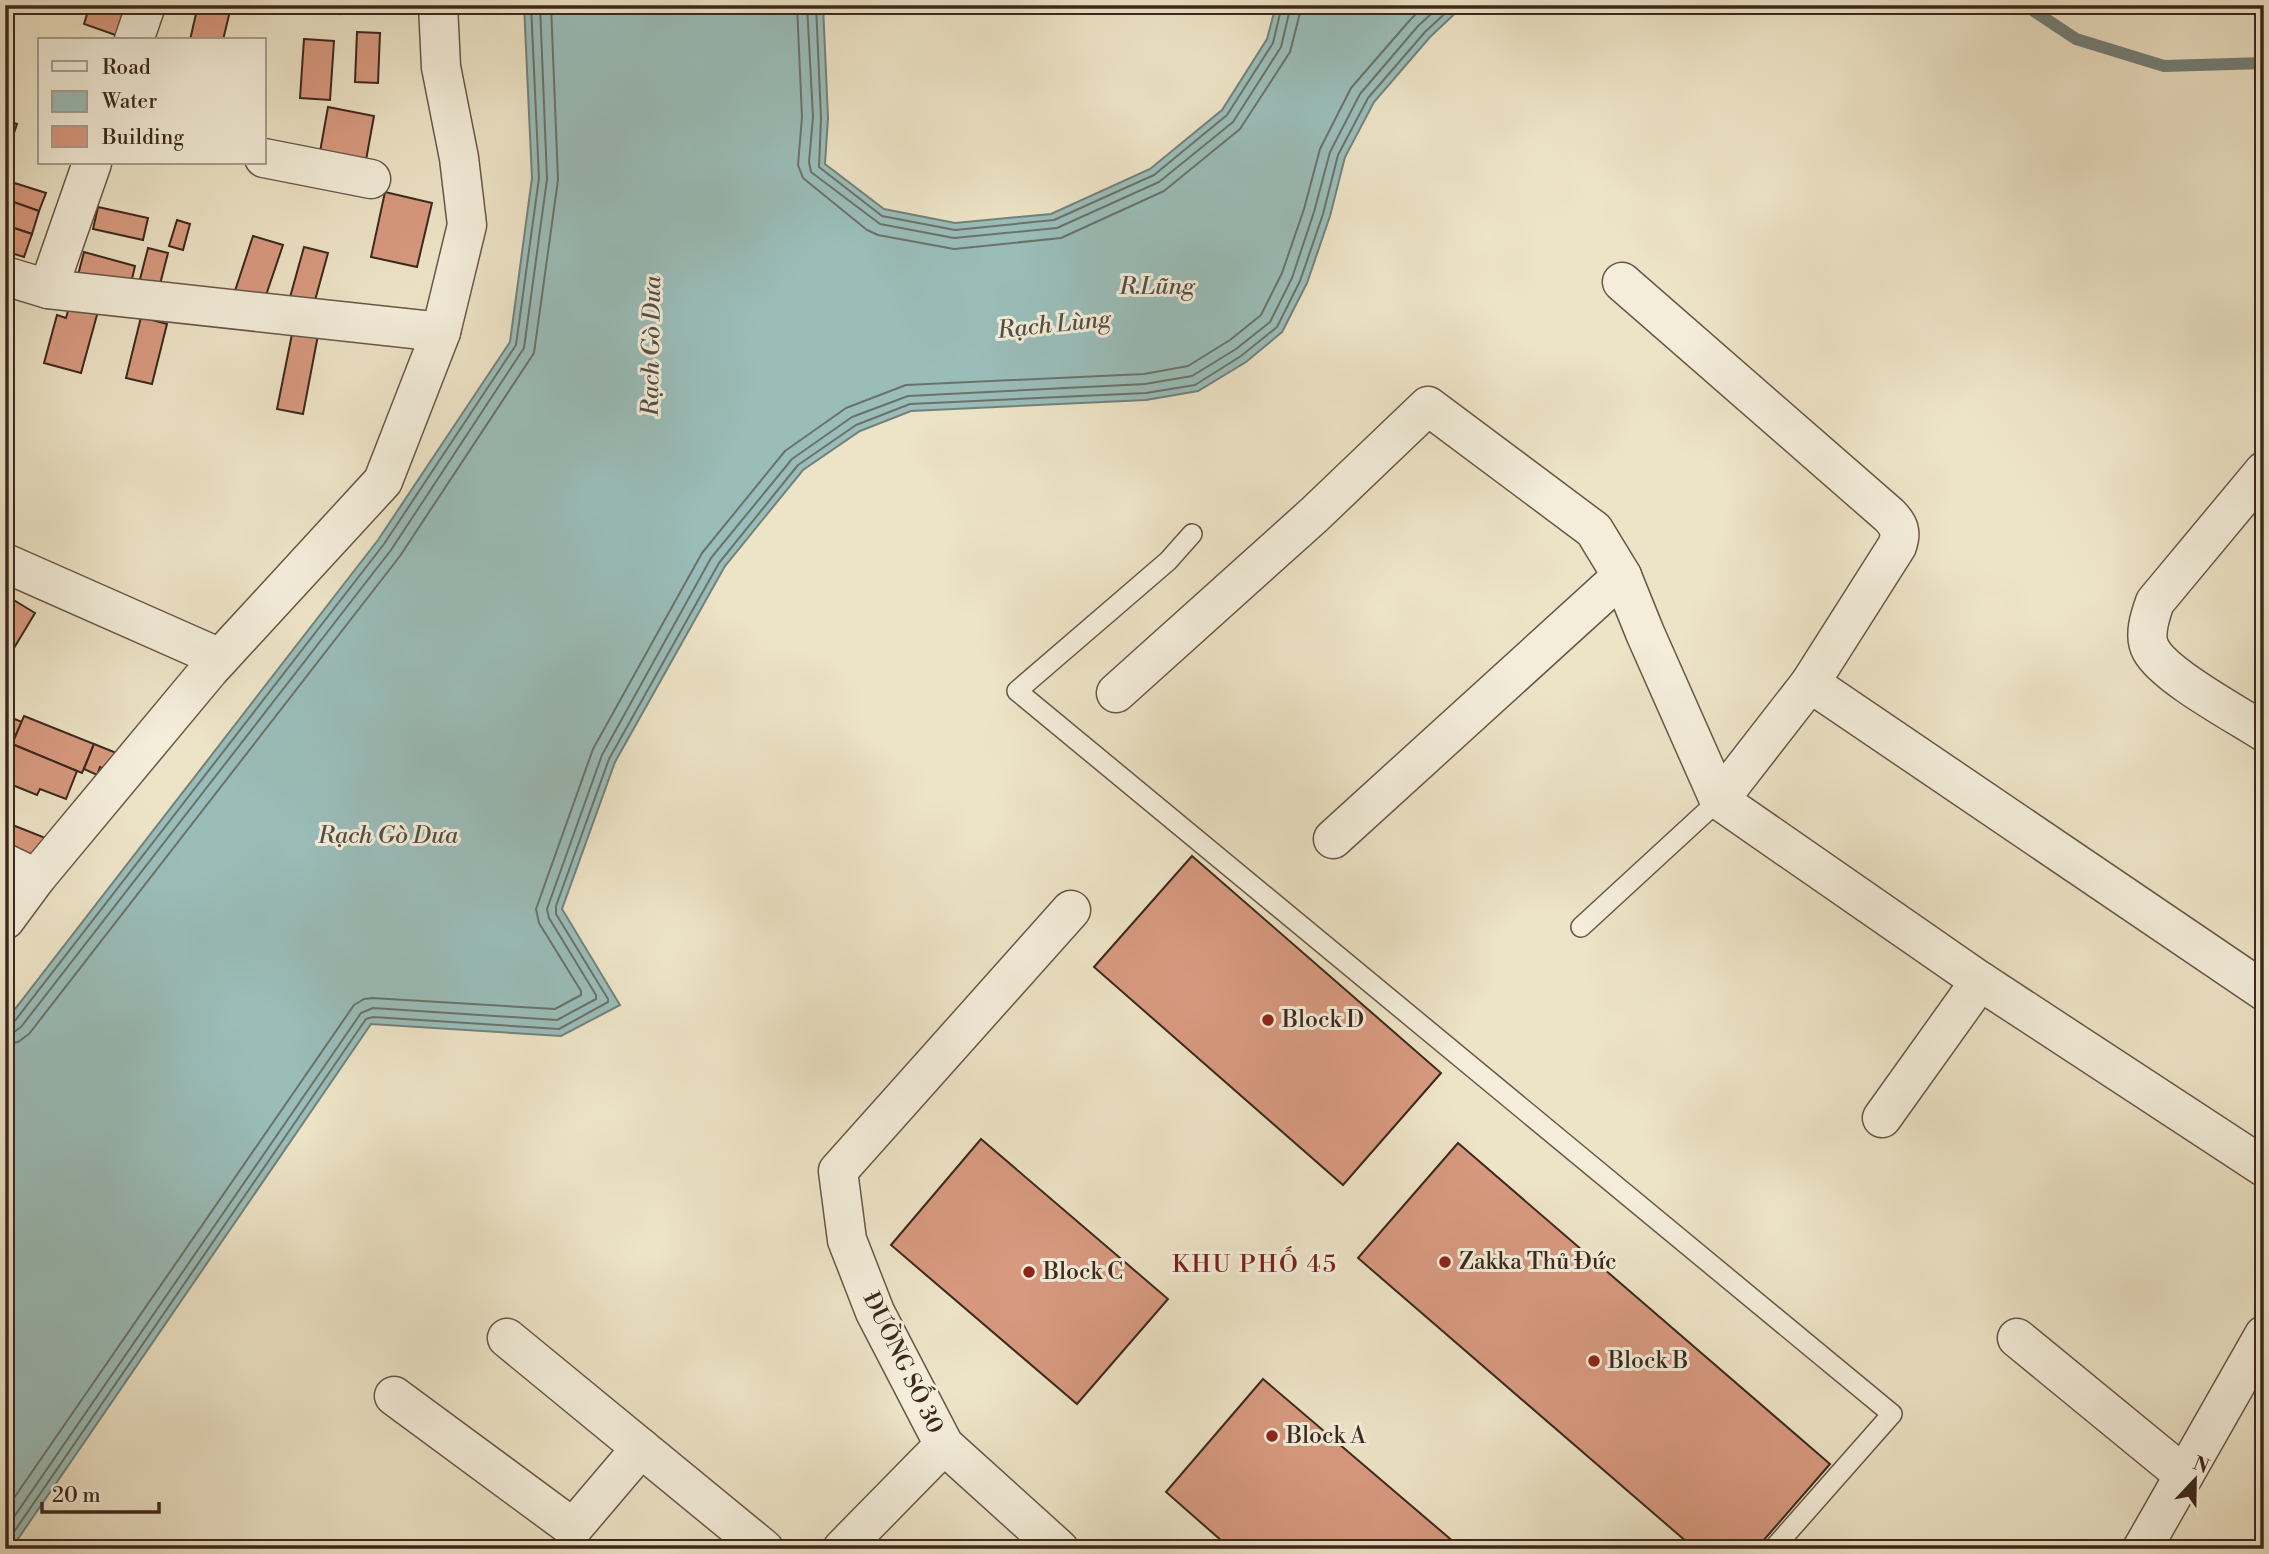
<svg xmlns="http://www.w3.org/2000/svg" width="2269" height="1554" viewBox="0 0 2269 1554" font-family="'Libre Bodoni',serif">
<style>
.water{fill:#9abdb9;stroke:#74817b;stroke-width:2}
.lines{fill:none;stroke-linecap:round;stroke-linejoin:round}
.shore{stroke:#6b726b;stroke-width:2}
.stream{stroke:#74817b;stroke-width:12}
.building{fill:#d7997f;stroke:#3c281d;stroke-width:2}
.lane-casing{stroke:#685747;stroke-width:22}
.street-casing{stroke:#685747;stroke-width:41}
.lane{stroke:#f3edda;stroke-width:19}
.street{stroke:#f3edda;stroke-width:38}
.poi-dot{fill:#8f2418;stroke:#f3edda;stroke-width:2.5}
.labels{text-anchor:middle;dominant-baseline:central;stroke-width:6;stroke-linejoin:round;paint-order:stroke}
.poi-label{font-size:23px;fill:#3c281d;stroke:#f3edda;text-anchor:start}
.street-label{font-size:23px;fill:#3c281d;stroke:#f3edda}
.water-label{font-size:24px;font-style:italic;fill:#544d44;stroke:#f3edda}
.neighbourhood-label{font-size:24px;letter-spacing:2px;fill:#7a1f14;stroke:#f3edda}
</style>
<rect width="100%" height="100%" fill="#ede3c6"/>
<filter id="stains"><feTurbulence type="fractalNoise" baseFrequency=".00286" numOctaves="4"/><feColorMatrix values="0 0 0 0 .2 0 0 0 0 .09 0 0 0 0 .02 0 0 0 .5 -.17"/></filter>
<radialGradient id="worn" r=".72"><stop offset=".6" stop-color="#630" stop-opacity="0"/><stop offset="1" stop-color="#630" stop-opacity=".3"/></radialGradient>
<polygon class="water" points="524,5 823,5 828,118 825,164 884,209 955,223 1051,214 1150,169 1222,110 1267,39 1276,5 1464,5 1430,37 1374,102 1345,157 1330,216 1307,283 1282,332 1246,362 1198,391 1146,400 911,411 860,431 803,470 725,566 615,762 562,909 620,1005 561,1036 371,1024 11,1549 5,1549 5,1022 378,540 510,342 532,178"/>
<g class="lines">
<g class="shore">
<polyline points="797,5 802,117 798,165 803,178 867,230 878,235 954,249 1061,238 1164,191 1240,129 1290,52 1302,5"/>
<polyline points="807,5 813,117 809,162 811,172 880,224 954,238 1057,228 1159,182 1233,122 1281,47 1291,5"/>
<polyline points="816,5 821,118 819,167 882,216 955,230 1054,220 1154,175 1227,115 1273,43 1282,5"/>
<polyline points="5,1025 14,1022 384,544 516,345 539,178 531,5"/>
<polyline points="5,1034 14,1032 21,1027 391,550 524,348 547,179 540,5"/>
<polyline points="5,1044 18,1042 29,1034 400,556 534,353 558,180 551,5"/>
<polyline points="5,1511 354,1005 364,999 372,998 555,1009 581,995 581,991 539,923 536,909 593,749 702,553 785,451 846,408 906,385 1144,374 1188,366 1230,340 1261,315 1282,273 1304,209 1320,149 1351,88 1410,20 1425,5"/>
<polyline points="5,1530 361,1013 373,1008 557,1020 596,999 596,995 549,918 547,909 602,755 711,558 792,459 852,417 908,396 1145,384 1192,376 1236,349 1270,322 1292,278 1314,212 1330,152 1360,94 1418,26 1441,5"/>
<polyline points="6,1549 7,1542 366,1019 373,1017 559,1029 608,1002 608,999 556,914 556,906 609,759 719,563 798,465 856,425 910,404 1146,393 1195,385 1241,356 1277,327 1300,281 1323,214 1338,155 1368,98 1425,32 1454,5"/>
</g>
<polyline class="stream" points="2025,5 2076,39 2164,66 2264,63"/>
</g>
<g class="building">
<polygon points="90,5 127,5 127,39 84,24"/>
<polygon points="198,5 230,11 223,40 190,40"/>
<polygon points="314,5 342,5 340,14 313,8"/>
<polygon points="357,32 380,33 378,83 355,82"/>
<polygon points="304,39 334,41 330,100 300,98"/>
<polygon points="328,107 374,116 364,171 318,163"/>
<polygon points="5,120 17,124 5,160"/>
<polygon points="5,180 46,193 39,211 5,199"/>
<polygon points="385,192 432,203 417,267 371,257"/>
<polygon points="5,199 39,211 32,234 5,225"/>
<polygon points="98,207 148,218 143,240 93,229"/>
<polygon points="177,220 190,224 183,250 169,246"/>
<polygon points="5,225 32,234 24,257 5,251"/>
<polygon points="253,236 283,245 263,304 234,294"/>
<polygon points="304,247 328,253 311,315 287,308"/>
<polygon points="148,248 168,253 157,296 137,291"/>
<polygon points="84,252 135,266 130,288 78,275"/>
<polygon points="72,296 100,304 81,373 44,363 57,315 66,318"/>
<polygon points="141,317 167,324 152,384 126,378"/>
<polygon points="293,329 318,335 303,414 277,409"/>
<polygon points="12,599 35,613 5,663 5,610"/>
<polygon points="5,715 22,722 12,744 5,742"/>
<polygon points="24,716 94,744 82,773 12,744"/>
<polygon points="12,744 77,771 66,799 40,789 37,795 5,782 5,762"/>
<polygon points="94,744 119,754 112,772 100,767 97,775 84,769"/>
<polygon points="5,822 48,839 36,871 5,858"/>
<polygon points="1192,856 1441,1073 1343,1185 1094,967"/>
<polygon points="981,1139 1168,1299 1077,1404 891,1245"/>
<polygon points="1458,1143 1830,1464 1756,1549 1695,1549 1358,1258"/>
<polygon points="1263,1379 1462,1549 1231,1549 1166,1492"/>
</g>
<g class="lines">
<g class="lane-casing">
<g id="lane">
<polyline points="1192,534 1168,561 1017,691 1892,1414 1773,1549"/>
<polyline points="1581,927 1719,800"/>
</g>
</g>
<g class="street-casing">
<g id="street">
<polyline points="134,40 146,5"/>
<polyline points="264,158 371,179"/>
<polyline points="5,276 48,289 441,332"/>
<path d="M 1622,282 L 1889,515 C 1899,525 1902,532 1897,546 L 1810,683 L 1719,800"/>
<polyline points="48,289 92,163"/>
<path d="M 2264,471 L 2155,602 C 2150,616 2143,636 2151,650 C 2165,676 2236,714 2264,732"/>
<polyline points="5,563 220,658"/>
<polyline points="1810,683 2264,991"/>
<polyline points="1116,693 1314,515 1428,406 1594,530 1622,576 1645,633 1719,800 1980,981 2264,1167"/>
<polyline points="1333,839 1622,576"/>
<polyline points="5,863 36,878"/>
<polyline points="5,920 36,878 210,669 383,481 441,332 467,225 459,158 441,67 438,5"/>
<polyline points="1882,1118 1980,981"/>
<polyline points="507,1338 764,1549"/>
<polyline points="2017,1338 2184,1475"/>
<polyline points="394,1396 573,1528 641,1448"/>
<polyline points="842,1549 944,1445"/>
<polyline points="1059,1549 944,1445 875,1312 847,1240 838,1171 1071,910"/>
<polyline points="2142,1549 2264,1335"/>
</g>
</g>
<use href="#lane" class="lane"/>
<use href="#street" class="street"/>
</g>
<g class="poi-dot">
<circle cx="1268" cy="1020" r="7"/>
<circle cx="1445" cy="1262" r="7"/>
<circle cx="1029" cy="1272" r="7"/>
<circle cx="1594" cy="1361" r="7"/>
<circle cx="1272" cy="1436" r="7"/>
</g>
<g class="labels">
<g class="poi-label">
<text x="1282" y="1020">Block D</text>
<text x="1459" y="1262">Zakka Thủ Đức</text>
<text x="1043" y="1272">Block C</text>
<text x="1608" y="1361">Block B</text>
<text x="1286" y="1436">Block A</text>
</g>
<g class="street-label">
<text transform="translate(903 1363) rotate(64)">ĐƯỜNG SỐ 30</text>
</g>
<g class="water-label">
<text x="1157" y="287">R.Lũng</text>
<text transform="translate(1054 325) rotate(-6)">Rạch Lùng</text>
<text transform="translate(652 346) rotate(-89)">Rạch Gò Dưa</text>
<text x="388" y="836">Rạch Gò Dưa</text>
</g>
<g class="neighbourhood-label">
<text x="1255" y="1265">KHU PHỐ 45</text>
</g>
</g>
<rect width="2269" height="1554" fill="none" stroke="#ede3c6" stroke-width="28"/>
<rect x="7" y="7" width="2255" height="1540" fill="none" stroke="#3c281d" stroke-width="3.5"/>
<rect x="14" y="14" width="2241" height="1526" fill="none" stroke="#3c281d" stroke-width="2"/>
<rect x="38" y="38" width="228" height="126" fill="#f3edda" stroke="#aa9e8e" stroke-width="2"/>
<rect x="52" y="61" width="35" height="10" fill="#f3edda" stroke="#aa9e8e" stroke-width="2"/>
<text x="102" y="74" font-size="21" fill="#3c281d">Road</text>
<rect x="52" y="91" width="35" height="21" fill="#9abdb9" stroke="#aa9e8e" stroke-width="2"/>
<text x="102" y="108" font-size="21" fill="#3c281d">Water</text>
<rect x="52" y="126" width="35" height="21" fill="#d7997f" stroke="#aa9e8e" stroke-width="2"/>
<text x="102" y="144" font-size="21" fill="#3c281d">Building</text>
<g transform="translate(2195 1480) rotate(22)" stroke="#f3edda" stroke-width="5" paint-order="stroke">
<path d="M0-5L12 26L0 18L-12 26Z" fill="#3c281d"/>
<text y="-10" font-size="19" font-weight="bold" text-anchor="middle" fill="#3c281d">N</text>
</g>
<path d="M42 1502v10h117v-10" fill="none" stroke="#3c281d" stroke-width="3.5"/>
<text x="52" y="1502" font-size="21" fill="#3c281d" stroke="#f3edda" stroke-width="5" paint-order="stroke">20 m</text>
<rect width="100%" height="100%" filter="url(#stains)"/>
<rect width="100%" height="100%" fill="url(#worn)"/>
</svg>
